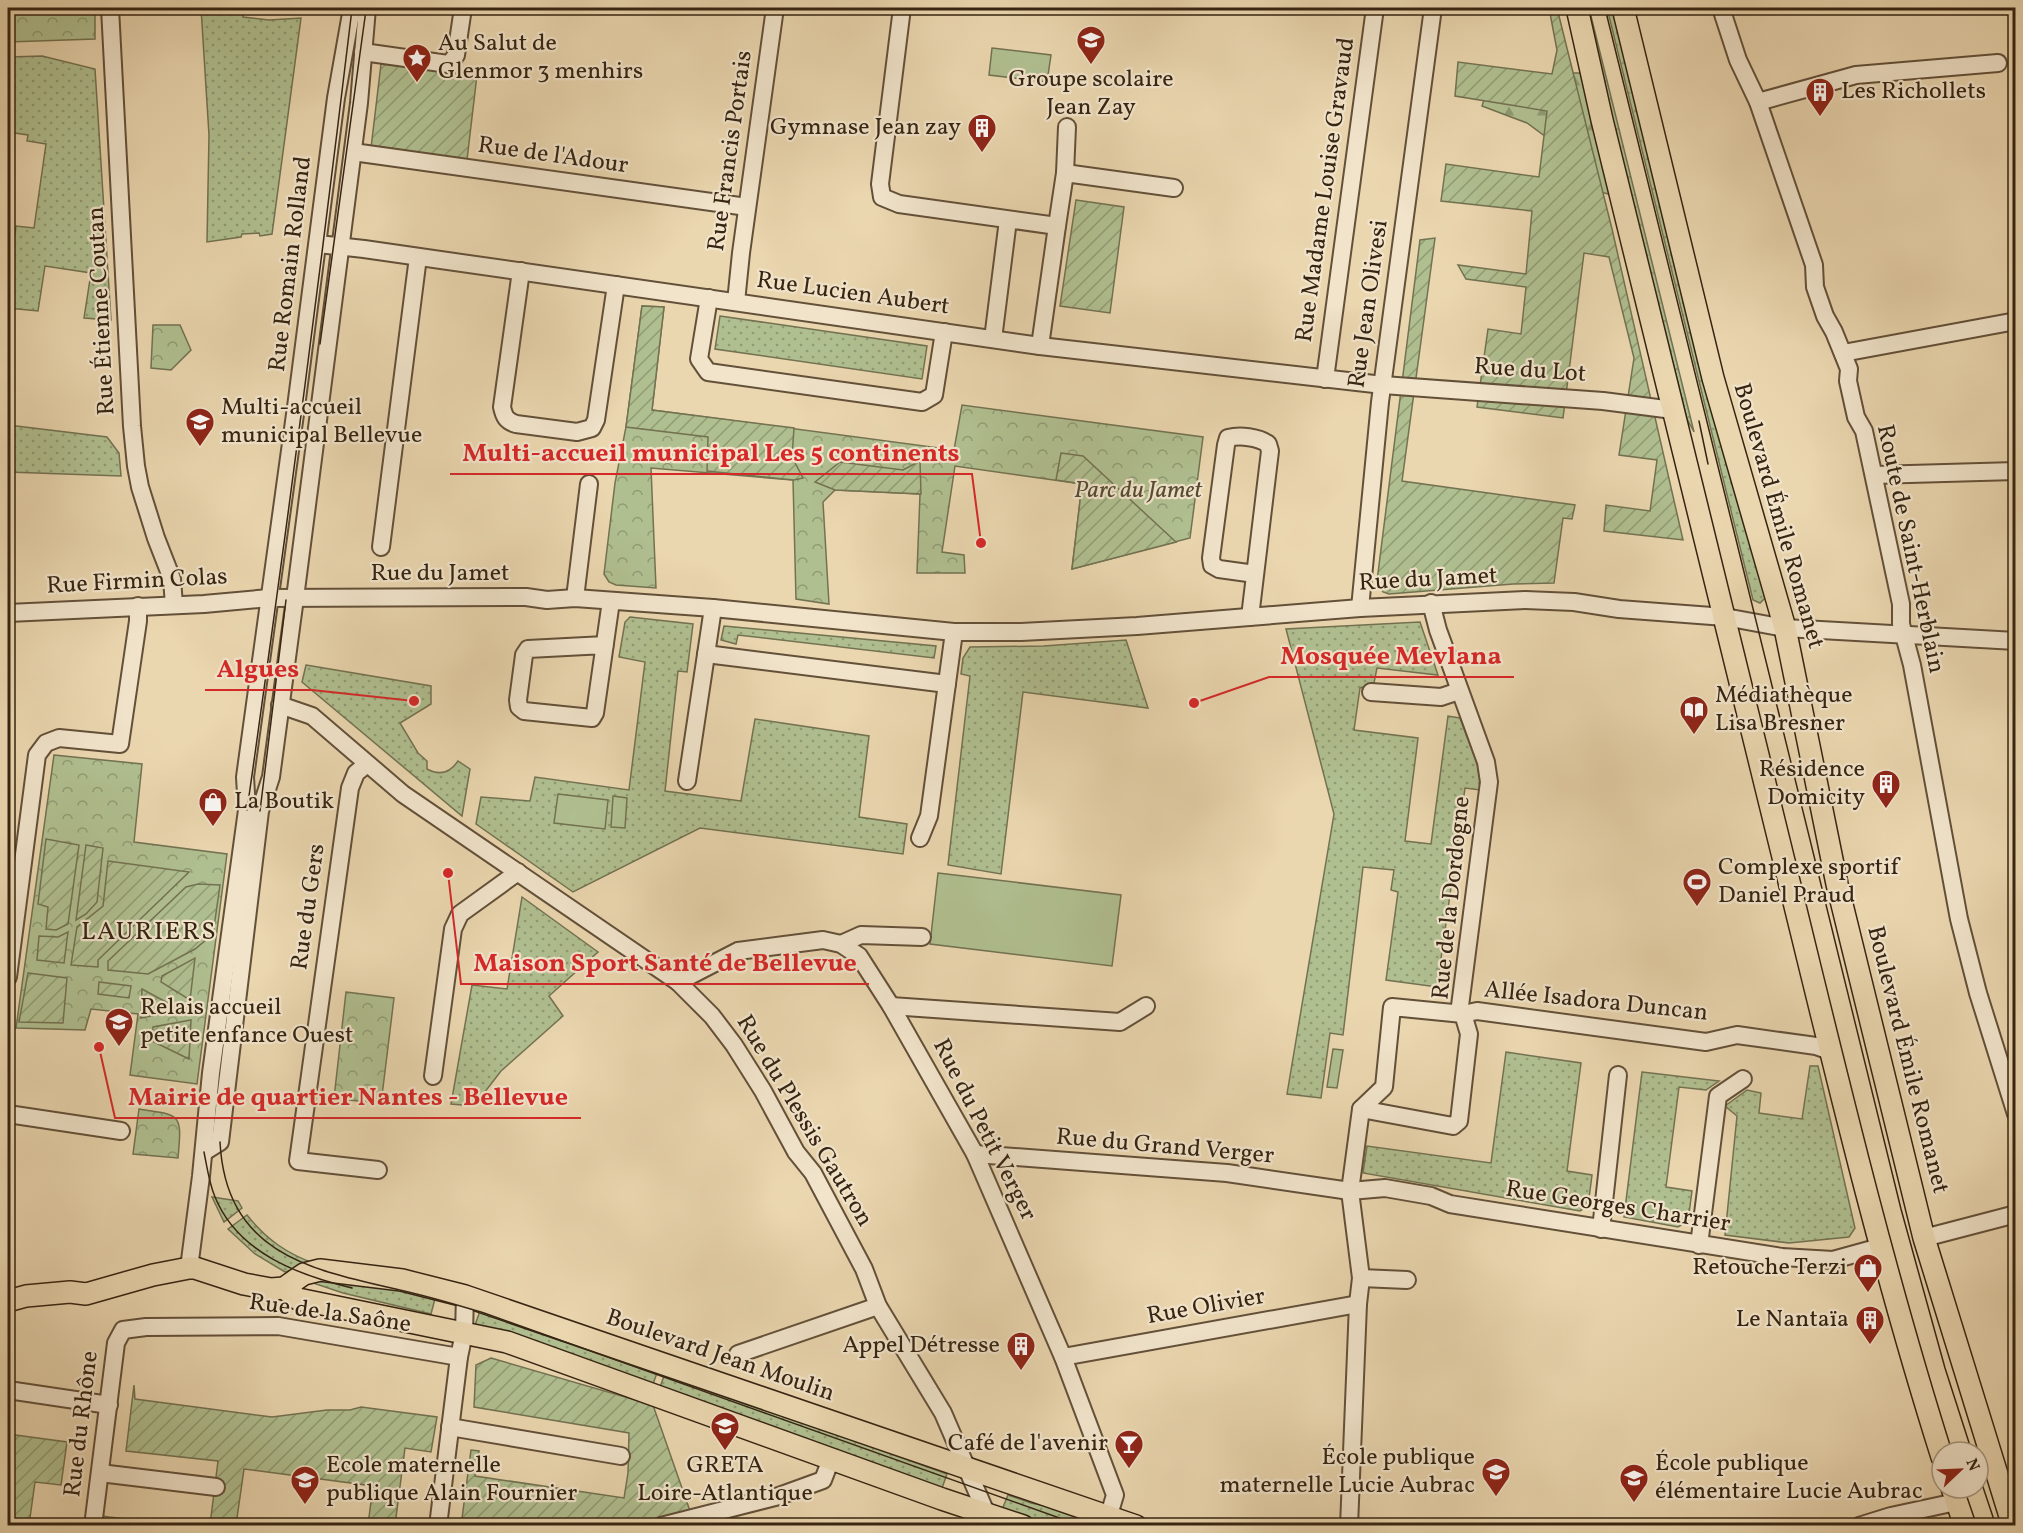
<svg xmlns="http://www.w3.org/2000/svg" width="2023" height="1533" viewBox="0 0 2023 1533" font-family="Vollkorn,serif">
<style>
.grass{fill:url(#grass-dots);stroke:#737251;stroke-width:1.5}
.forest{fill:url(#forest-firs);stroke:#737251;stroke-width:1.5}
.park{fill:url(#park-crowns);stroke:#737251;stroke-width:1.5}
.garden{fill:url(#garden-furrows);stroke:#737251;stroke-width:1.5}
.pitch{fill:#b0bf90;stroke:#737251;stroke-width:1.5}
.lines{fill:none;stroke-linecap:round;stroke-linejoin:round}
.minor-casing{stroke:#635039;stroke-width:20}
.major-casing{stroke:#362412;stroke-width:24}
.minor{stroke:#f1e4cb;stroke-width:16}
.major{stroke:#ead6af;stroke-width:21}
.tram{stroke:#362412;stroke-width:1.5}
.labels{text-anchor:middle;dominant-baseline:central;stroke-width:4.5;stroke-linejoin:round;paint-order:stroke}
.poi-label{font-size:24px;fill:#362412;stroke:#f1e4cb;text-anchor:start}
.street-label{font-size:24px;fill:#362412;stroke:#f1e4cb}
.park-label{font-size:24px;font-style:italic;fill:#544b32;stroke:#f1e4cb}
.neighbourhood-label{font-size:26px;letter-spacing:1.5px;fill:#362412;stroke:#f1e4cb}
.leader{fill:none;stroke:#d62828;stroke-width:2}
.callout-dot{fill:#d62828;stroke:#f1e4cb;stroke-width:2}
.callout-label{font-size:26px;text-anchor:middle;font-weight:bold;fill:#d62828;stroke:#f1e4cb;stroke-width:4.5;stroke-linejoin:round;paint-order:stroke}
</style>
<defs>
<pattern id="grass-dots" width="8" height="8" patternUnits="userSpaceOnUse" patternTransform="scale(1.5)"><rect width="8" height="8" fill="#b0bf90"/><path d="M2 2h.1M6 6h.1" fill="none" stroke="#909b74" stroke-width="1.8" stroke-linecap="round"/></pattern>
<pattern id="forest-firs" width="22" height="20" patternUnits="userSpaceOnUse" patternTransform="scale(1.5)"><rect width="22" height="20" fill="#b0bf90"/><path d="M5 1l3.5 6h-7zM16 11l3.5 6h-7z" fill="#909b74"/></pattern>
<pattern id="park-crowns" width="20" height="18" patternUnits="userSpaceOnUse" patternTransform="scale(1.5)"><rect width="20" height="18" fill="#b0bf90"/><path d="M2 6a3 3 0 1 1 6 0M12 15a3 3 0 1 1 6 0" fill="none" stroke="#909b74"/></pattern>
<pattern id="garden-furrows" width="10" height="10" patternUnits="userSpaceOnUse" patternTransform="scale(1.5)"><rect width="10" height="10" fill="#b0bf90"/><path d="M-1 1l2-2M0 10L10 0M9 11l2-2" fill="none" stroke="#909b74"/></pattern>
</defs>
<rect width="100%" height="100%" fill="#ead6af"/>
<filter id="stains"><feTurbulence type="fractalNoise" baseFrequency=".00333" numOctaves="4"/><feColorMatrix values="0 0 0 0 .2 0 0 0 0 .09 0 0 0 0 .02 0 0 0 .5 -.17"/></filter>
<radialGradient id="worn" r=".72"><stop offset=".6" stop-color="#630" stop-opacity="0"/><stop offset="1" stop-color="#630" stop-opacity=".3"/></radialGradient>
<g class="grass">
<polygon points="201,8 244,8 243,17 269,20 301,18 272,234 260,236 259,233 242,234 241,237 207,242 209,135"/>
<polygon points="1584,8 1589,8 1694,432 1687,419"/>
<polygon points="1607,8 1613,8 1765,598 1760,603 1753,600"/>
<polygon points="42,56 95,69 111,320 84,318 91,273 45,266 38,311 8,308 8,283 16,226 34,228 46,144 27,141 28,135 8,132 8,57"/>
<polygon points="720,316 927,346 922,379 715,349"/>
<polygon points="8,425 107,437 119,453 121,476 8,472"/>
<polygon points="630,617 693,624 687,672 678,671 665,791 741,801 755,719 869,736 859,817 907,824 903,854 700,828 573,892 476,824 481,797 530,801 535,777 629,790 645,662 619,657 625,622"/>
<polygon points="1420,622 1438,675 1377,668 1374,683 1360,688 1354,730 1418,738 1405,841 1431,844 1448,716 1460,718 1480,771 1480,790 1465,788 1437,987 1386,980 1398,892 1391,890 1394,870 1363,867 1343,1035 1330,1033 1321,1098 1287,1094 1334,814 1286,629"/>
<polygon points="724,626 936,646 934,658 738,635 736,644 721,640"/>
<polygon points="1126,640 1148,708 1023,692 1001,874 948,865 970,676 961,674 963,658 970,647 1044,646"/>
<path d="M 306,665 L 431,686 L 431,704 L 400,723 L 418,753 L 427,761 L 427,769 C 440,776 450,773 458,761 L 470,769 L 462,816 L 302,682 Z"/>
<polygon points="522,897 598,952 549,996 563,1016 501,1071 474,1106 451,1104 472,985 507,989"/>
<polygon points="1506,1052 1581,1063 1567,1171 1592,1175 1588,1206 1580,1211 1363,1173 1367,1146 1491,1163"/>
<polygon points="1810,1066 1818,1066 1855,1228 1849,1237 1789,1243 1725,1235 1737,1116 1725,1106 1747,1090 1761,1093 1759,1113 1802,1119"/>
<polygon points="1642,1072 1719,1081 1706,1090 1679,1087 1666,1187 1692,1191 1688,1221 1678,1227 1624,1217"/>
<polygon points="212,1197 238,1201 242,1208 224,1222"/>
<path d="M 247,1215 C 266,1239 287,1254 316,1264 L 285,1272 L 255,1254 L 228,1229 Z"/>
<polygon points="322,1277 437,1291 431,1314 343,1293 310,1282"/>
<polygon points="481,1308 658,1370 652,1387 475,1325"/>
<polygon points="665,1373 947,1474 941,1491 659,1390"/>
<polygon points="1008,1495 1031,1503 1082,1513 1078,1525 1036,1526 1001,1512"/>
</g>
<polygon class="forest" points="1563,73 1581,73 1612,195 1570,184 1554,143 1527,123 1482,106 1489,84"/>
<g class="park">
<polygon points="8,8 95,8 95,39 8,42"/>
<polygon points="642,306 664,307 652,410 954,450 962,405 1203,437 1190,538 1072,569 1082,484 955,466 942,552 964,555 965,573 917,573 920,494 835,490 823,502 829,604 796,599 793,480 651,468 656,588 616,585 609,582 604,574 615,483 626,427"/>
<polygon points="153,325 180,325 191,350 171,370 151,368"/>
<polygon points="54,755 142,764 134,842 227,854 197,1084 130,1075 138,1014 91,1009 85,1030 16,1028"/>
<polygon points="346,992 394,998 381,1104 334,1098"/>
<path d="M 139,1109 C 182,1115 182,1114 178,1158 L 133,1154 Z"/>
</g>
<g class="garden">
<polygon points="1549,8 1557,8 1612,229 1683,540 1604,531 1606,505 1650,511 1657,460 1619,455 1634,358 1609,257 1584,253 1563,418 1477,407 1488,329 1521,334 1526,287 1466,279 1458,265 1526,274 1532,211 1441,201 1446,164 1539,177 1547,111 1455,96 1458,62 1552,74 1557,50"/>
<polygon points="381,64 477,75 467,160 371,148"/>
<polygon points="1076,200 1124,207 1110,313 1060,306"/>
<polygon points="1435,238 1402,481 1575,505 1572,519 1563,518 1554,583 1513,584 1389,594 1383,592 1377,581 1420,240"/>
<polygon points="642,306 664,307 652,410 794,428 792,457 803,478 794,480 707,471 708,437 626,427"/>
<polygon points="1061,453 1083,456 1176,542 1072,569 1082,484 1056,480"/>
<polygon points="920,461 921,494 835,490 815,482 840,462 903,470"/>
<polygon points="46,839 79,845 68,924 56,930 46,929 48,907 38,904"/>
<polygon points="86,845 103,848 97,902 86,914 76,920"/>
<polygon points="108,861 189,872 98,960 98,967 71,965 77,927 103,906"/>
<polygon points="198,884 220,885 213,934 195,949 148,974 108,970 108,961 186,887"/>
<polygon points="68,932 64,963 37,960 39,936 58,937"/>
<polygon points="195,958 190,1000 161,982 162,976"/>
<polygon points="28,973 67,978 63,1023 19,1022"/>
<polygon points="99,982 131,986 129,998 98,994"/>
<polygon points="142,989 177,1008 177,1011 141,1018"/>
<polygon points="191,1020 189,1059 152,1041 153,1027"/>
<polygon points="491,1358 653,1405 690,1511 634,1525 461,1526 471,1450 479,1451 475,1476 624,1498 628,1473 629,1433 474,1407 476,1365"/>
<polygon points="134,1385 135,1399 272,1417 327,1410 350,1410 361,1407 437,1417 431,1452 405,1448 395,1525 368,1525 373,1486 244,1469 236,1525 210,1525 218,1461 126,1451"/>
<polygon points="8,1434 67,1442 61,1485 35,1482 29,1525 8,1525"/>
<polygon points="103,1516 109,1517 177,1525 102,1525"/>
</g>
<g class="pitch">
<polygon points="992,48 1051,55 1047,82 989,75"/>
<polygon points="558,794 608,800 605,829 554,823"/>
<polygon points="613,796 627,798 625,828 611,827"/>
<polygon points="938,873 1121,895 1112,966 930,944"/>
<polygon points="1333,1049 1343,1050 1337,1088 1327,1087"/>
</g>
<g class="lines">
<g class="minor-casing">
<g id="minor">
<polyline points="110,8 132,426 136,466 140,487 156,538 172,579 174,605"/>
<polyline points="902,8 880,184 882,197 899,204 1057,226 1065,173 1174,188"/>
<polyline points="1721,8 1738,60 1758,102 1814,265 1815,287 1825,316 1834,332 1849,369 1848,381 1856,417 1864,431 1901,604 1901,624 1912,665 1959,919 1978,993 2016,1114"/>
<polyline points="363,52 448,64 452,61 456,55 463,8"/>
<polyline points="1758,102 1856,75 1998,63"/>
<polyline points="353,152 747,207"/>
<polyline points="1065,173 1067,127"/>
<polyline points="318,244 364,249 1040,346 1383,385 1603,401 1673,410"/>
<path d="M 521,271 L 502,407 C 504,416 506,421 516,424 L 577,432 L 592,428 L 596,420 L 616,285"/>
<polyline points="709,298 699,359 708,372 922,402 934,395 944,332"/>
<polyline points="736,302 741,253 775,8"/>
<polyline points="993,339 1008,220"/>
<polyline points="1040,346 1057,226"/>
<polyline points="1843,353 2016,321"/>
<polyline points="1325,379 1375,8"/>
<polyline points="1874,475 2016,471"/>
<polyline points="381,547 418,257"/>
<polyline points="575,598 589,484"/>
<polyline points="1360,608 1380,402 1433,8"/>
<polyline points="8,613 204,604 269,598 526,597 547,600 575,598 713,608 954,632 1021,632 1137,626 1360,608 1525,600 1574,602 1619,609 1725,617 1785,628 2016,641"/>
<path d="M 1250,617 L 1270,451 L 1268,444 C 1258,437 1240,435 1228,438 L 1226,445 L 1211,558 L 1212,565 L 1219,569 L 1255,574"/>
<polyline points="605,645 528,649 524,655 518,700 519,707 524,711 592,718 595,713 611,601"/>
<polyline points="706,654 947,684"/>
<polyline points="1371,692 1441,697 1459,691"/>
<polyline points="280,705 312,716 403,794 678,982 712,1016 734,1045 763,1091 796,1152 813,1173 864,1269 878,1306 943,1413 990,1522"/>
<polyline points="367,764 356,773 350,788 298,1161 378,1170"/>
<polyline points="687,781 713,608"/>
<polyline points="920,838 929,816 954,632"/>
<polyline points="841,944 861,935 922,937"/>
<polyline points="8,977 37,755 46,743 59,738 120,744 138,621 138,606"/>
<polyline points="678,982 738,951 823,940 841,944 859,956 891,1006 975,1154 1063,1357 1115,1495 1109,1515"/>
<polyline points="891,1006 1120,1022 1146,1006"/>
<polyline points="433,1076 453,929 460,914 518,872"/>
<polyline points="1361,1109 1453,1126 1459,1121 1469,1034 1463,1014 1477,1011 1706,1042 1737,1035 1816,1046 1830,1051"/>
<polyline points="8,1114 121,1131"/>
<polyline points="204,1152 220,1142 260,811 271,777 295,598 359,103 367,8"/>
<polyline points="975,1154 1227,1173 1350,1191 1385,1188 1431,1196 1450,1204 1782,1257 1833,1260 1880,1247"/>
<polyline points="1601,1229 1618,1075"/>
<polyline points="1924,1238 2016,1214"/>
<polyline points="1699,1245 1718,1096 1743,1079"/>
<polyline points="189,1268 201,1176 211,1073 247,810 245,777 296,407 336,98 352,8"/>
<polyline points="1361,1278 1407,1280"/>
<polyline points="738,1354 878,1306"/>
<polyline points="1063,1357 1358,1304"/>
<polyline points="8,1390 109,1405"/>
<polyline points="450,1427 621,1456"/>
<polyline points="100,1473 216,1487"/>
<polyline points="93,1526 116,1343 123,1330 146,1327 278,1326 459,1357"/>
<polyline points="438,1526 459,1357 464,1333 465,1296"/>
<polyline points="661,1526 779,1496 823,1480 831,1459"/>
<polyline points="1349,1526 1358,1304 1361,1278 1350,1191 1361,1109 1384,1087 1392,1007 1463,1014 1460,1006 1489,782 1486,762 1438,630 1431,603"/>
<polyline points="1859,1526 1891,1516 1956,1502"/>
</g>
</g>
<g class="major-casing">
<g id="major">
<path d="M 1577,8 L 1602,120 C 1664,367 1724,614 1784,861 C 1833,1061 1880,1261 1942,1457"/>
<polyline points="1623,8 1713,378 1785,628 1837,884 1924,1238 2013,1526"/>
<polyline points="284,1288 298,1299 507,1342 942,1499 1023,1526"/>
<polyline points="8,1301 26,1296 70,1292 86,1294 153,1275 189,1268 195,1268 244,1284 271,1289 284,1288 304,1274 320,1270 402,1280 465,1296 1136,1526"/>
<polyline points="1952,1488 1965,1526"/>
</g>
</g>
<use href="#minor" class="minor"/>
<use href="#major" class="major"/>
<g class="tram">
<polyline points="1605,8 1901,1209 1945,1368 1972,1452"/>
<polyline points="320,344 366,10"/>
<polyline points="1699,421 1708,464"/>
<path d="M 247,810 C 285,544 320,276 352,9"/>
<polyline points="260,811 286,600"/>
<path d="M 220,1142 C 226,1255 312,1270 404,1291 C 431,1297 457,1305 484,1313 L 1082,1526"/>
<path d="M 204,1152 C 207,1167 209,1183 215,1197 C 238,1253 298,1275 352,1288"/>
<polyline points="1978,1472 1996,1526"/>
</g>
</g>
<defs>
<g id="school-pin" transform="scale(1.5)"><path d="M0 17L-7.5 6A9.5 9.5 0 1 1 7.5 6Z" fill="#8f2418" stroke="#f1e4cb"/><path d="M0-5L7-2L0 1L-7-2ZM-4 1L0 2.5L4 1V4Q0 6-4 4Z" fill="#fff"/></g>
<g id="sight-pin" transform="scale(1.5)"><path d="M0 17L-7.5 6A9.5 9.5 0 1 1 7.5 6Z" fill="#8f2418" stroke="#f1e4cb"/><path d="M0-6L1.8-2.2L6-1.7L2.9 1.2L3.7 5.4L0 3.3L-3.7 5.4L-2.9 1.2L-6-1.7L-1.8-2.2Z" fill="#fff"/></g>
<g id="building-pin" transform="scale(1.5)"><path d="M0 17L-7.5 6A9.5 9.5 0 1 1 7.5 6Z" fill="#8f2418" stroke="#f1e4cb"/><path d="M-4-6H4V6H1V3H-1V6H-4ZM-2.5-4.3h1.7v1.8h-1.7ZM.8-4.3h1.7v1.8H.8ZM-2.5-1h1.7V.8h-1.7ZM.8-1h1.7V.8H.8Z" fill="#fff"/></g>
<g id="library-pin" transform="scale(1.5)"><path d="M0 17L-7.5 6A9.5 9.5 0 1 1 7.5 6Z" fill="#8f2418" stroke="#f1e4cb"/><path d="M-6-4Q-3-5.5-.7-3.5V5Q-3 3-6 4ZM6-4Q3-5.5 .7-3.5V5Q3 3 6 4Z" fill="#fff"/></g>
<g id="shop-pin" transform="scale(1.5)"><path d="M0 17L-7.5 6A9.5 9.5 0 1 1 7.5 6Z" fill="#8f2418" stroke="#f1e4cb"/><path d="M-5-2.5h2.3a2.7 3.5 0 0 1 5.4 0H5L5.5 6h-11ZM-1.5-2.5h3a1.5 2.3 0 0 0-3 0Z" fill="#fff"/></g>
<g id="stadium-pin" transform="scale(1.5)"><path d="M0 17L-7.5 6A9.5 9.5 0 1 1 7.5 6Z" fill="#8f2418" stroke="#f1e4cb"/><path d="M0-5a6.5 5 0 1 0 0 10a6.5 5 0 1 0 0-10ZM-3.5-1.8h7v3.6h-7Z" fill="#fff"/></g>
<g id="bar-pin" transform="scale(1.5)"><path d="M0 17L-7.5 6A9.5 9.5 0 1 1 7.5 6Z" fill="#8f2418" stroke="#f1e4cb"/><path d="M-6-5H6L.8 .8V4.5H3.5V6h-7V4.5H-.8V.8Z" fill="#fff"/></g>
</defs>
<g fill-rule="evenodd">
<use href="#school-pin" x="1091" y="40"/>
<use href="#sight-pin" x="417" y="58"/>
<use href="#building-pin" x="1820" y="92"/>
<use href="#building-pin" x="982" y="128"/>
<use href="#school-pin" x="200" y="422"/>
<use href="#library-pin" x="1694" y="710"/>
<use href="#building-pin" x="1886" y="784"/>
<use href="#shop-pin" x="213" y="802"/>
<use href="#stadium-pin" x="1697" y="882"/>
<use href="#school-pin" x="119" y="1022"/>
<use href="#shop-pin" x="1868" y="1268"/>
<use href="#building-pin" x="1870" y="1320"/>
<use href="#building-pin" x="1021" y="1346"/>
<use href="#school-pin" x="725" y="1426"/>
<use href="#bar-pin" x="1129" y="1444"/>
<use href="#school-pin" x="1496" y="1472"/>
<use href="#school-pin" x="1634" y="1478"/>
<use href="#school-pin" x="305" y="1480"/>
</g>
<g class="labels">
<g class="poi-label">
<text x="438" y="44">Au Salut de<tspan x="438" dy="28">Glenmor 3 menhirs</tspan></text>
<text x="1091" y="80" text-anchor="middle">Groupe scolaire<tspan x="1091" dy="28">Jean Zay</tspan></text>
<text x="1841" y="92">Les Richollets</text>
<text x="961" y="128" text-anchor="end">Gymnase Jean zay</text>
<text x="221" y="408">Multi-accueil<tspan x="221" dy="28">municipal Bellevue</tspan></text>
<text x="1715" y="696">Médiathèque<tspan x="1715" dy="28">Lisa Bresner</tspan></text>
<text x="1865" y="770" text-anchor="end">Résidence<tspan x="1865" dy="28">Domicity</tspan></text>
<text x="234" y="802">La Boutik</text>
<text x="1718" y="868">Complexe sportif<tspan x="1718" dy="28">Daniel Praud</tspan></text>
<text x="140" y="1008">Relais accueil<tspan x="140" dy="28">petite enfance Ouest</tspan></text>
<text x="1847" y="1268" text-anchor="end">Retouche Terzi</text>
<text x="1849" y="1320" text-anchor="end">Le Nantaïa</text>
<text x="1000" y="1346" text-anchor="end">Appel Détresse</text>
<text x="1108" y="1444" text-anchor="end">Café de l'avenir</text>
<text x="1475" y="1458" text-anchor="end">École publique<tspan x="1475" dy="28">maternelle Lucie Aubrac</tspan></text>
<text x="1655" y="1464">École publique<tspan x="1655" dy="28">élémentaire Lucie Aubrac</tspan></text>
<text x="326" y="1466">Ecole maternelle<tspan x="326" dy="28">publique Alain Fournier</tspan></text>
<text x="725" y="1466" text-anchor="middle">GRETA<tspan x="725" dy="28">Loire-Atlantique</tspan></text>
</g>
<g class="street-label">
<text transform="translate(731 151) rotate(-82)">Rue Francis Portais</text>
<text transform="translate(553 156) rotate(8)">Rue de l'Adour</text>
<text transform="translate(1326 190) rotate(-82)">Rue Madame Louise Gravaud</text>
<text transform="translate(291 264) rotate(-83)">Rue Romain Rolland</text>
<text transform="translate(853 294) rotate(8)">Rue Lucien Aubert</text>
<text transform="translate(1369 304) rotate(-82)">Rue Jean Olivesi</text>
<text transform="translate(102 311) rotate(-93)">Rue Étienne Coutan</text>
<text transform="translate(1530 371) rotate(4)">Rue du Lot</text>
<text transform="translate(1778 516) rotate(74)">Boulevard Émile Romanet</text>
<text transform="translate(1910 549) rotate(78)">Route de Saint-Herblain</text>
<text x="440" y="574">Rue du Jamet</text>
<text transform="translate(1428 580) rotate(-3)">Rue du Jamet</text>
<text transform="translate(137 582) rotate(-3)">Rue Firmin Colas</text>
<text transform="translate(1452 898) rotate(-84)">Rue de la Dordogne</text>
<text transform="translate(309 907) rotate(-82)">Rue du Gers</text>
<text transform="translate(1596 1002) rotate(6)">Allée Isadora Duncan</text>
<text transform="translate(1907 1060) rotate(76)">Boulevard Émile Romanet</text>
<text transform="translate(804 1121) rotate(59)">Rue du Plessis Gautron</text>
<text transform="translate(984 1130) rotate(63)">Rue du Petit Verger</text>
<text transform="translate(1165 1147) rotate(5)">Rue du Grand Verger</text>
<text transform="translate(1618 1207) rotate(9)">Rue Georges Charrier</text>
<text transform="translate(1206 1307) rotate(-10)">Rue Olivier</text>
<text transform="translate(330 1314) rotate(8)">Rue de la Saône</text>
<text transform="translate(720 1356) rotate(19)">Boulevard Jean Moulin</text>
<text transform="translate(82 1424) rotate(-83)">Rue du Rhône</text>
</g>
<g class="park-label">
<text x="1138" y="491">Parc du Jamet</text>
</g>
<g class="neighbourhood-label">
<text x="149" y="932">LAURIERS</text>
</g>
</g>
<path class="leader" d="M981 543L972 474H450M1194 703L1269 677H1514M414 701L312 690H205M448 873L461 984H869M99 1047L115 1118H581"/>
<g class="callout-dot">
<circle cx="981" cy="543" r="6"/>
<circle cx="1194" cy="703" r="6"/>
<circle cx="414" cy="701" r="6"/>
<circle cx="448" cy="873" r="6"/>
<circle cx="99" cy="1047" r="6"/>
</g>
<g class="callout-label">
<text x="711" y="461">Multi-accueil municipal Les 5 continents</text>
<text x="1391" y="664">Mosquée Mevlana</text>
<text x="258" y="677">Algues</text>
<text x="665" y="971">Maison Sport Santé de Bellevue</text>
<text x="348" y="1105">Mairie de quartier Nantes - Bellevue</text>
</g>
<rect width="2023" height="1533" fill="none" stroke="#ead6af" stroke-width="30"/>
<rect x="9" y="9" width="2005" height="1515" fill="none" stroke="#362412" stroke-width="3"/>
<rect x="15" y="15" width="1993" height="1503" fill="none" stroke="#362412" stroke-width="1.5"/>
<g transform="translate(1960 1470) rotate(67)"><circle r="28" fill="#f1e4cb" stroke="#a69781" stroke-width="1.5"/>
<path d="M0-4.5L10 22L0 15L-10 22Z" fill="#8f2418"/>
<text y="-9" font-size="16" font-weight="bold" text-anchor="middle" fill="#362412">N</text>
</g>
<rect width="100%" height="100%" filter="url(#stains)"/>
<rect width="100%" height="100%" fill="url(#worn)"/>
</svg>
